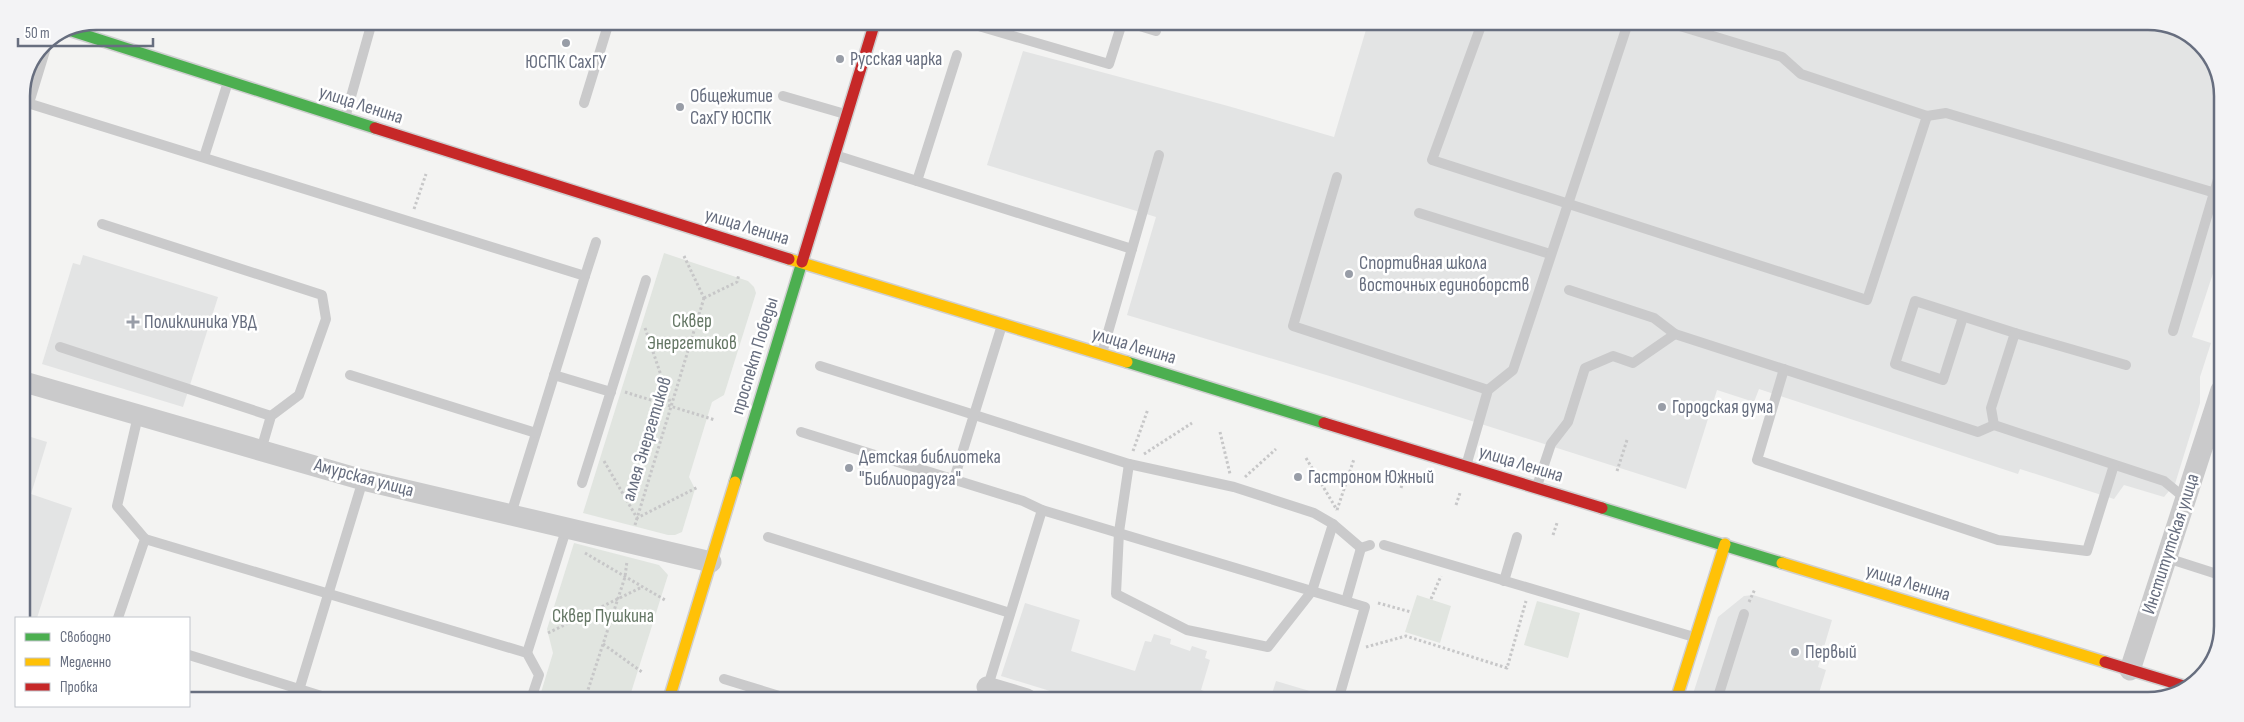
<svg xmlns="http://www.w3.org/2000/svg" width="2244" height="722" viewBox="0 0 2244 722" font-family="'Sofia Sans Condensed',sans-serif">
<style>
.built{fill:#e3e4e4}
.green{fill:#e1e5e0}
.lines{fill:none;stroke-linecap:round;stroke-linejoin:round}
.fast-casing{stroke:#cfcfd0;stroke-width:14}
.slow-casing{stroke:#cfcfd0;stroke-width:14}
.jam-casing{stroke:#cfcfd0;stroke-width:14}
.path{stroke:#c7c7c8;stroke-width:3;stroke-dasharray:2.5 2.5;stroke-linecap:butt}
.lane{stroke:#cacacb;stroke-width:10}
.street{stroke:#cacacb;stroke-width:21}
.fast{stroke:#4caf50;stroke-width:11}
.slow{stroke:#ffc107;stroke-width:11}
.jam{stroke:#c62828;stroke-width:11}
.poi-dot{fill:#989da7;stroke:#fff;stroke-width:2}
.labels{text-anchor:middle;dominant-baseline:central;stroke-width:5;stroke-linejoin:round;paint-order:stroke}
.poi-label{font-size:19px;fill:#676e7f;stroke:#fff;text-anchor:start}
.street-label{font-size:19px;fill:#676e7f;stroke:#fff}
.park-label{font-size:19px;fill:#657765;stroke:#fff}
.rim{fill:none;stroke:#676e7f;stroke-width:2.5}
</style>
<rect width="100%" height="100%" fill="#f3f3f2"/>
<g class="built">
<polygon points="1368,23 2167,24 2207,50 2223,91 2222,246 2192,337 2211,343 2200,377 2200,403 2175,484 2164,497 2124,485 2114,499 2020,469 2018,474 1759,389 1754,402 1717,390 1686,489 1346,381 1127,315 1156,217 987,165 1023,51 1228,106 1334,137"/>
<polygon points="83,255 218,297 183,407 42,364 73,263 80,265"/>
<polygon points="21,434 47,442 31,494 72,508 37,618 21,618"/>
<polygon points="1753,595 1832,620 1818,667 1826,670 1819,693 1828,696 1827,700 1691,700 1718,617 1744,596"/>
<polygon points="1025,603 1080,620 1071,651 1135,671 1145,641 1151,642 1154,634 1171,639 1170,644 1190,651 1192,646 1207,651 1205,658 1210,660 1201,690 1230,700 1076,699 1001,676"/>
<polygon points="1276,681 1323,695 1322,700 1270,700"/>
</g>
<g class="green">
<polygon points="664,253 748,281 754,287 756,293 724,395 712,402 689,477 695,489 682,532 675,535 668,535 583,513"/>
<polygon points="574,543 659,565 668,575 629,699 539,699 553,653 547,629"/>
<polygon points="1417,595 1451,606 1440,643 1405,632"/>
<polygon points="1537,601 1580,613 1568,658 1524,645"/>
</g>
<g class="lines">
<g class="fast-casing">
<g id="fast">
<polyline points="72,31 375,128"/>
<polyline points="1127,362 1324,423"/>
<polyline points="735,482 802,262"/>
<polyline points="1602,508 1782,563"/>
</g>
</g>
<g class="slow-casing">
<g id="slow">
<polyline points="789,259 1127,362"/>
<polyline points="1782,563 2105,662"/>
<polyline points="669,699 735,482"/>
<polyline points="1676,700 1725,544"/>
</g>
</g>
<g class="jam-casing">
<g id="jam">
<polyline points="375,128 789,259"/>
<polyline points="802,262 875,22"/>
<polyline points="1324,423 1602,508"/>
<polyline points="2105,662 2187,687"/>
</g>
</g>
<g class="path">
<polyline points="414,209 426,174"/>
<polyline points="684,256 704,298"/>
<polyline points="704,298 737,282 739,274"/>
<polyline points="645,328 671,405"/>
<polyline points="625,392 715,420"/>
<polyline points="1220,432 1230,474"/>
<polyline points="1133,451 1148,409"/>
<polyline points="1144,454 1192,423"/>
<polyline points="1306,458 1337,510"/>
<polyline points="604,461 637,518 698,487"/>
<polyline points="1617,471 1627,440"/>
<polyline points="1245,477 1276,449"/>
<polyline points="1401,488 1405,475"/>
<polyline points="21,498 25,499"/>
<polyline points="1456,505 1460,493"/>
<polyline points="1337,510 1354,459"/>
<polyline points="635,525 704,298"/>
<polyline points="1553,535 1557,523"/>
<polyline points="585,553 665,600"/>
<polyline points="1431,599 1441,576"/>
<polyline points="1749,602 1755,589"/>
<polyline points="1378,603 1411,612"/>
<polyline points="548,633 642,587"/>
<polyline points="603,644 642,672"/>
<polyline points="1366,647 1406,636 1507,668 1526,601"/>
<polyline points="585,699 625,577 627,561"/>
</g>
<g class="lane">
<polyline points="965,22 1109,64 1122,23"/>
<polyline points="1130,23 1156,31"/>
<polyline points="1482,23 1432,160 1867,300 1927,116"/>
<polyline points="1670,23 1782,57 1801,74 1927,116 1946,113 2222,195"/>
<polyline points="783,96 845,114"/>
<polyline points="21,101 585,276 511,514"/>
<polyline points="29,103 48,41"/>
<polyline points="584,103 609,22"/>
<polyline points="345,118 372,22"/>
<polyline points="835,155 1132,249"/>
<polyline points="204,157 228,82"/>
<polyline points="1337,177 1293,326 1488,390"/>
<polyline points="917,181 957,55"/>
<polyline points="1419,213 1550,254"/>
<polyline points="102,224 322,295 326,319 299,395 271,416 261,450"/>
<polyline points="585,276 596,242"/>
<polyline points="1569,290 1654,318 1675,334 1978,432 1994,425"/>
<polyline points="1963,317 1943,380 1895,364 1915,301 2015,333 2126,365"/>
<polyline points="2173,331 2222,166"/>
<polyline points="2015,333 1991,408 1994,425 2164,481 2186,499"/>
<polyline points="60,347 271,416"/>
<polyline points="1102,353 1159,155"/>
<polyline points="820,366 1129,464 1234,487 1314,513 1333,524 1361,548"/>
<polyline points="1784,369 1757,460 1998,540 2087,551 2114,465"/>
<polyline points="350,375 536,433"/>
<polyline points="554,375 611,392"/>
<polyline points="801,432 1023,501 1042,510 1365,607 1339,697 1340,700"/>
<polyline points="1129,464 1119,532 1116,594 1187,630 1268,647 1312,591 1333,524"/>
<polyline points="1466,466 1488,390 1513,370 1628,23"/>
<polyline points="954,479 1002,325"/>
<polyline points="582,483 646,280"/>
<polyline points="1537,486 1551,444 1568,422 1585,368 1613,356 1633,363 1675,334"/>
<polyline points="768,537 1010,613"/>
<polyline points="145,539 527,653 539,675 531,699"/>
<polyline points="1384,545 1694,637"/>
<polyline points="2167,558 2220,575"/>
<polyline points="1504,581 1517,537"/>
<polyline points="1346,601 1361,548 1370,545"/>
<polyline points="118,618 145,539 117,506 138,416"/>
<polyline points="527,653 567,527"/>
<polyline points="189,655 328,698"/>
<polyline points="724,679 789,699"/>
<polyline points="299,690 363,480"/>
<polyline points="984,699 1042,510"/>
<polyline points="1717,700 1744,614"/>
</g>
<g class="street">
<polyline points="21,381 363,480 711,562"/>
<polyline points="2130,670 2221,390"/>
<polyline points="987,687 1027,699"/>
</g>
<use href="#fast" class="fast"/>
<use href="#slow" class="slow"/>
<use href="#jam" class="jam"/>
</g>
<g class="poi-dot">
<circle cx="566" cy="43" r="5"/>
<circle cx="840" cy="59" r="5"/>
<circle cx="680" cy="107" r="5"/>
<circle cx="1349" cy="274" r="5"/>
<path d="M130.5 314.5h5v5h5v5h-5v5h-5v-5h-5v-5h5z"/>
<circle cx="1662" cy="407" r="5"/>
<circle cx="849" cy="468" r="5"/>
<circle cx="1298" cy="477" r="5"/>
<circle cx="1795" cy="652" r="5"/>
</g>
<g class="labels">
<g class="poi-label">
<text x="850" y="59">Русская чарка</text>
<text x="566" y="62" text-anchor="middle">ЮСПК СахГУ</text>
<text x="690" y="96">Общежитие<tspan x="690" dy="22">СахГУ ЮСПК</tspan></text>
<text x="1359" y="263">Спортивная школа<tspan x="1359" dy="22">восточных единоборств</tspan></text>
<text x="144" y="322">Поликлиника УВД</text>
<text x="1672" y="407">Городская дума</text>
<text x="859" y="457">Детская библиотека<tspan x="859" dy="22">"Библиорадуга"</tspan></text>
<text x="1308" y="477">Гастроном Южный</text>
<text x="1805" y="652">Первый</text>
</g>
<g class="street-label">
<text transform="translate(361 105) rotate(18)">улица Ленина</text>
<text transform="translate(747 227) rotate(17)">улица Ленина</text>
<text transform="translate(1134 346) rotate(17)">улица Ленина</text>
<text transform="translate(755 356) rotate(-73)">проспект Победы</text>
<text transform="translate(647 439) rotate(-73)">аллея Энергетиков</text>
<text transform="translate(1521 464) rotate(17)">улица Ленина</text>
<text transform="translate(364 478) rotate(15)">Амурская улица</text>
<text transform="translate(2171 544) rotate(-72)">Институтская улица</text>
<text transform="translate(1908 583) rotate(17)">улица Ленина</text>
</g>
<g class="park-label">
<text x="692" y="321">Сквер<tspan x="692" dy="22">Энергетиков</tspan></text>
<text x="603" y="616">Сквер Пушкина</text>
</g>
</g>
<path d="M0 0H2244V722H0ZM96 30H2148A66 66 0 0 1 2214 96V626A66 66 0 0 1 2148 692H96A66 66 0 0 1 30 626V96A66 66 0 0 1 96 30Z" fill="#f3f3f5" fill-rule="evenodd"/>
<path class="rim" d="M96 30H2148A66 66 0 0 1 2214 96V626A66 66 0 0 1 2148 692H96A66 66 0 0 1 30 626V96A66 66 0 0 1 96 30Z"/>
<rect x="15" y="617" width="175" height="90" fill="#ffffff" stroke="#c2c5cc"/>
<rect x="25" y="633" width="25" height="8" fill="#4caf50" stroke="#c2c5cc"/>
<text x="60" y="642" font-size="15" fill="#676e7f">Свободно</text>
<rect x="25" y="658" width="25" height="8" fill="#ffc107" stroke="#c2c5cc"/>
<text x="60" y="667" font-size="15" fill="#676e7f">Медленно</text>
<rect x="25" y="683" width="25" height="8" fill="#c62828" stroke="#c2c5cc"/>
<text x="60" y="692" font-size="15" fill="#676e7f">Пробка</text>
<path d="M18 38v8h135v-8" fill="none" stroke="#676e7f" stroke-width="2.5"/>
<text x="25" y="38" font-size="15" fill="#676e7f" stroke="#ffffff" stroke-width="4" paint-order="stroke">50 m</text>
</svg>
